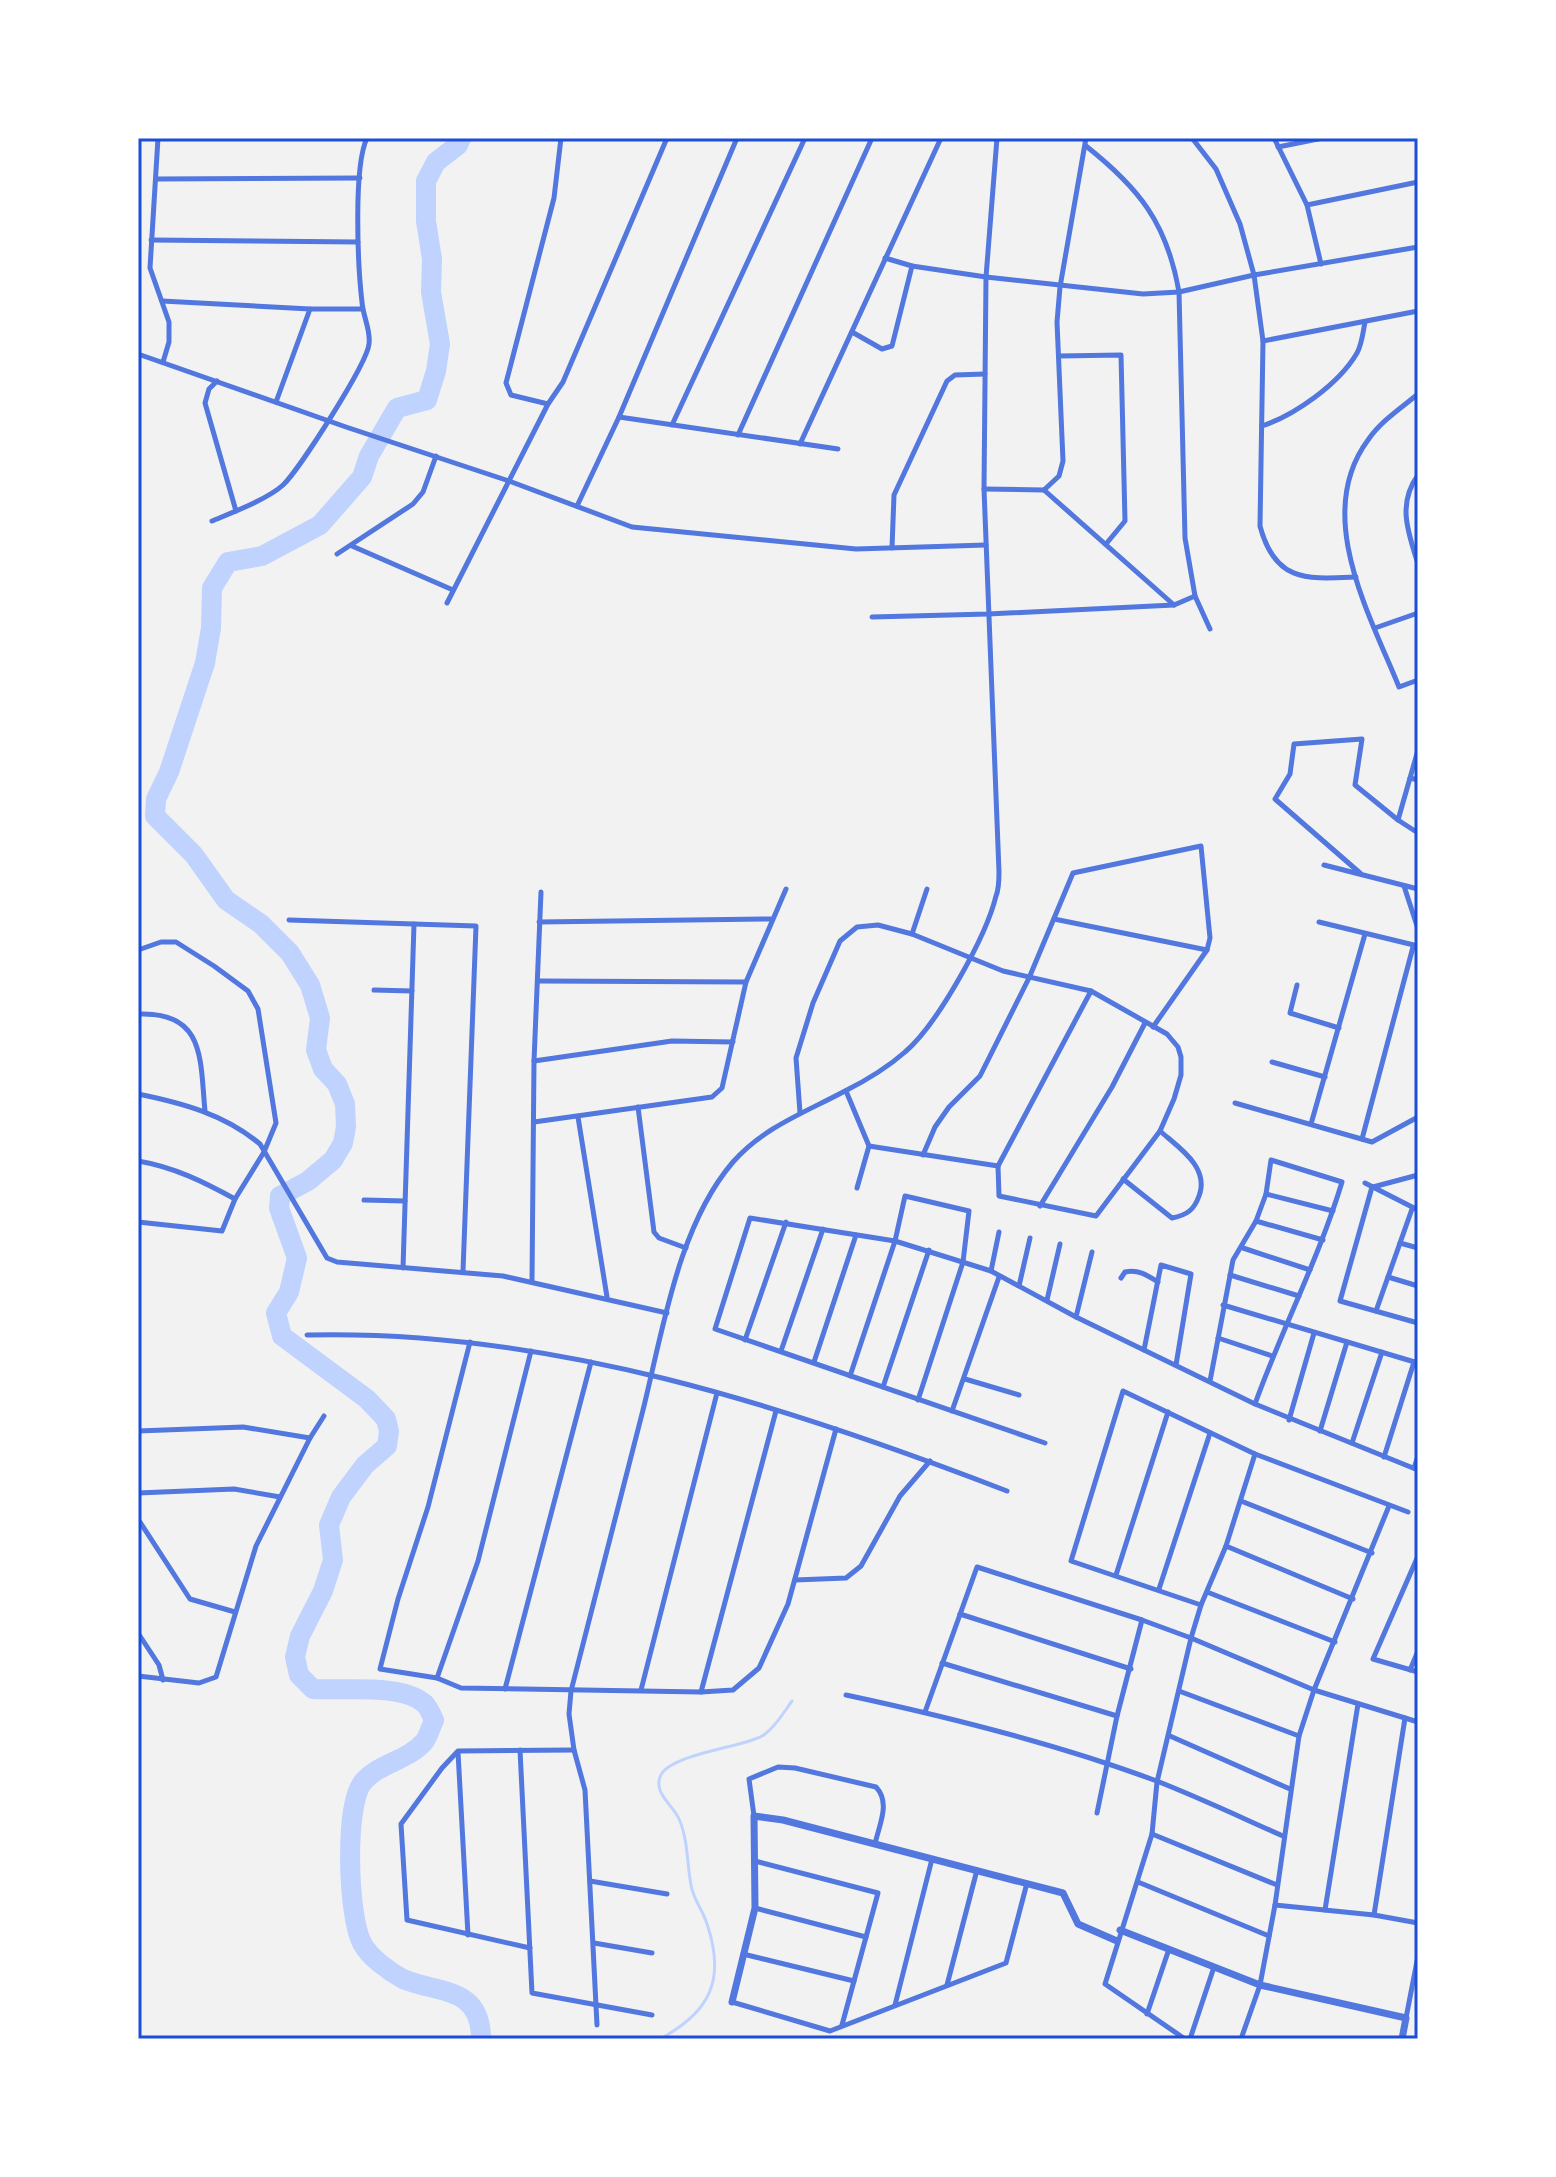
<svg xmlns="http://www.w3.org/2000/svg" width="1556" height="2177" viewBox="0 0 1556 2177" font-family="'Fira Sans',sans-serif">
<style>
.lines{fill:none;stroke-linecap:round;stroke-linejoin:round}
.stream{stroke:#bfd3fe;stroke-width:3}
.river{stroke:#bfd3fe;stroke-width:20}
.minor{stroke:#5277de;stroke-width:5}
.tertiary{stroke:#5277de;stroke-width:7}
.neatline{fill:none;stroke:#1d4ed8;stroke-width:3}
</style>
<rect width="100%" height="100%" fill="#f2f2f2"/>
<g class="lines">
<path class="stream" d="M 660,2039 C 710,2012 726,1980 707,1924 C 703,1910 693,1899 691,1885 C 687,1864 688,1839 679,1819 C 673,1805 654,1794 660,1777 C 668,1753 749,1747 765,1734 C 776,1726 784,1712 792,1701"/>
<path class="river" d="M 461,138 L 458,145 L 436,162 L 426,181 L 426,221 L 432,259 L 431,292 L 440,344 L 436,371 L 427,400 L 397,408 L 369,456 L 362,477 L 320,525 L 262,556 L 228,562 L 212,588 L 211,628 L 205,663 L 169,772 L 156,799 L 155,816 L 194,855 L 226,900 L 261,924 L 290,953 L 310,985 L 320,1018 L 316,1050 L 323,1069 L 337,1084 L 345,1104 L 346,1127 L 343,1143 L 333,1160 L 308,1181 L 280,1196 L 279,1208 L 297,1258 L 289,1292 L 276,1313 L 282,1336 L 367,1399 L 386,1419 L 389,1431 L 387,1446 L 365,1465 L 341,1497 L 329,1525 L 333,1560 L 323,1591 L 300,1636 L 295,1657 L 299,1675 L 313,1689 C 344,1691 402,1683 425,1704 C 429,1708 431,1714 434,1720 C 431,1727 428,1737 424,1742 C 407,1761 379,1763 363,1782 C 344,1805 348,1917 362,1943 C 369,1957 390,1972 403,1979 C 439,1994 481,1986 481,2039"/>
<g class="minor">
<polyline points="158,138 150,268 169,322 169,342 163,362"/>
<path d="M 1192,138 L 1216,169 L 1240,224 L 1254,275 L 1263,341 L 1260,526 C 1275,583 1308,579 1356,577"/>
<polyline points="1274,138 1307,205 1321,264"/>
<path d="M 1086,146 C 1139,188 1167,223 1179,292 L 1185,538 L 1195,596 L 1210,629"/>
<polyline points="1278,147 1323,138"/>
<polyline points="156,179 360,178"/>
<polyline points="1307,205 1418,182"/>
<polyline points="151,240 358,242"/>
<polyline points="885,258 912,266 986,277 1143,294 1179,292 1254,275 1418,247"/>
<polyline points="162,301 310,309 362,309"/>
<polyline points="852,332 882,349 892,346 912,266"/>
<polyline points="1263,341 1418,311"/>
<polyline points="138,354 346,427 509,481 632,527 856,549 986,545"/>
<polyline points="1059,356 1121,355 1125,521 1106,544"/>
<polyline points="217,381 209,389 205,403 236,511"/>
<path d="M 1418,394 C 1401,408 1381,421 1368,440 C 1313,514 1369,613 1399,687 L 1418,680"/>
<polyline points="276,402 310,309"/>
<polyline points="548,404 511,395 506,383 554,198 561,138"/>
<polyline points="619,417 838,449"/>
<polyline points="672,425 805,138"/>
<path d="M 1262,426 C 1295,415 1339,384 1357,353 C 1362,344 1363,332 1365,322"/>
<polyline points="738,435 872,138"/>
<polyline points="800,444 941,138"/>
<path d="M 1418,475 C 1397,504 1408,532 1418,564"/>
<polyline points="984,489 1044,490 1059,476 1063,461 1057,322 1060,287 1086,138"/>
<polyline points="1044,490 1174,605"/>
<polyline points="577,506 619,417 737,138"/>
<path d="M 212,521 C 231,513 268,499 283,485 C 299,470 367,364 369,344 C 371,330 363,317 362,302 C 358,268 353,167 367,138"/>
<polyline points="352,546 453,590"/>
<polyline points="892,548 894,495 947,381 955,375 985,374"/>
<polyline points="337,554 413,504 423,492 436,456"/>
<polyline points="447,603 548,404 563,382 667,138"/>
<polyline points="872,617 988,614 1174,605 1195,596"/>
<polyline points="1375,628 1418,613"/>
<polyline points="1410,778 1418,780"/>
<polyline points="1398,820 1418,750"/>
<polyline points="1324,865 1418,889"/>
<polyline points="1360,873 1275,799 1290,774 1294,744 1362,739 1355,785 1398,820 1418,833"/>
<polyline points="1404,886 1418,929"/>
<polyline points="1054,919 1207,950"/>
<polyline points="289,920 476,926 463,1271"/>
<polyline points="539,922 771,919"/>
<polyline points="1319,922 1418,946"/>
<polyline points="912,934 927,889"/>
<polyline points="138,950 161,942 176,942 214,966 248,991 258,1009 276,1123 264,1152 235,1199 222,1231 138,1222"/>
<polyline points="539,981 746,982"/>
<polyline points="1297,985 1290,1013 1339,1028"/>
<polyline points="374,990 412,991"/>
<path d="M 138,1014 C 206,1011 200,1061 205,1111"/>
<polyline points="534,1061 672,1041 733,1042"/>
<polyline points="1272,1062 1325,1077"/>
<polyline points="846,1091 869,1146 998,1166"/>
<path d="M 138,1094 C 182,1103 224,1114 260,1144 L 327,1258 L 337,1262 L 503,1276 L 667,1313"/>
<polyline points="1235,1103 1372,1142 1418,1117"/>
<polyline points="638,1107 654,1232 659,1238 686,1248"/>
<polyline points="800,1113 796,1058 813,1003 840,941 857,927 878,925 912,934 1003,971 1091,991 1167,1034 1178,1047 1181,1057 1181,1075 1174,1099 1160,1131 1096,1216 999,1196 998,1166"/>
<polyline points="578,1117 607,1297"/>
<polyline points="534,1122 712,1097 722,1088 746,982 786,889"/>
<polyline points="1311,1124 1365,934"/>
<polyline points="1362,1139 1413,947"/>
<polyline points="923,1155 935,1127 949,1107 980,1076 1029,978 1073,873 1201,846 1210,938 1207,950 1153,1027"/>
<path d="M 138,1161 C 174,1167 204,1182 235,1199"/>
<polyline points="998,1166 1091,991"/>
<path d="M 1123,1179 L 1172,1218 C 1187,1215 1194,1210 1199,1196 C 1210,1167 1178,1147 1160,1131"/>
<polyline points="1365,1183 1418,1210"/>
<polyline points="1372,1187 1340,1301 1418,1323"/>
<polyline points="1373,1187 1418,1175"/>
<polyline points="857,1188 869,1146"/>
<polyline points="1266,1194 1333,1211"/>
<polyline points="364,1200 405,1201"/>
<polyline points="1040,1206 1112,1087 1145,1023"/>
<polyline points="1256,1221 1323,1240"/>
<polyline points="1400,1243 1418,1248"/>
<polyline points="1243,1248 1310,1270"/>
<polyline points="403,1268 414,924"/>
<polyline points="991,1271 999,1232"/>
<polyline points="1230,1275 1299,1296"/>
<polyline points="1388,1277 1418,1286"/>
<path d="M 1121,1278 L 1125,1272 C 1138,1269 1147,1275 1158,1282"/>
<polyline points="532,1281 534,1061 541,892"/>
<polyline points="1019,1286 1030,1238"/>
<polyline points="1047,1300 1060,1244"/>
<polyline points="1223,1305 1418,1363"/>
<polyline points="1376,1311 1412,1209"/>
<polyline points="1076,1317 1092,1252"/>
<path d="M 307,1335 C 549,1329 784,1405 1007,1491"/>
<polyline points="1218,1338 1272,1356"/>
<polyline points="745,1340 786,1222"/>
<polyline points="470,1342 428,1507 398,1599 380,1669 437,1678 461,1688 701,1692 733,1690 759,1668 788,1604 836,1429"/>
<polyline points="1144,1350 1161,1265 1191,1274 1176,1365"/>
<polyline points="781,1351 823,1229"/>
<polyline points="814,1362 856,1235"/>
<polyline points="850,1376 895,1241 905,1196 969,1211 963,1262 918,1400"/>
<polyline points="965,1379 1019,1395"/>
<path d="M 1210,1381 L 1233,1260 L 1256,1221 L 1266,1194 L 1271,1160 L 1342,1182 C 1319,1258 1282,1329 1255,1404"/>
<polyline points="883,1387 929,1250"/>
<polyline points="952,1411 999,1277"/>
<polyline points="1289,1420 1314,1333"/>
<polyline points="138,1431 243,1427 310,1438"/>
<polyline points="1320,1431 1347,1342"/>
<polyline points="1045,1443 715,1329 750,1218 895,1241 991,1271 1076,1317 1255,1404 1418,1470"/>
<polyline points="1352,1443 1382,1352"/>
<polyline points="1384,1457 1414,1362"/>
<polyline points="1414,1468 1418,1456"/>
<polyline points="138,1493 234,1489 280,1497"/>
<polyline points="1241,1501 1372,1553"/>
<polyline points="138,1519 190,1599 235,1612"/>
<polyline points="1226,1546 1353,1599"/>
<polyline points="1418,1556 1373,1659 1418,1672"/>
<polyline points="1116,1575 1168,1412"/>
<polyline points="795,1580 846,1578 861,1566 900,1496 930,1461"/>
<polyline points="1159,1589 1210,1433"/>
<polyline points="1207,1592 1335,1642"/>
<polyline points="1201,1605 1071,1561 1123,1391 1255,1454 1408,1512"/>
<polyline points="960,1614 1131,1669"/>
<polyline points="138,1633 159,1665 163,1680"/>
<polyline points="942,1663 1117,1716"/>
<polyline points="1410,1670 1418,1651"/>
<polyline points="138,1676 199,1683 216,1677 256,1546 310,1438 324,1416"/>
<polyline points="437,1678 478,1561 531,1351"/>
<polyline points="505,1689 591,1362"/>
<polyline points="641,1690 717,1393"/>
<polyline points="1179,1691 1299,1736"/>
<polyline points="701,1692 776,1411"/>
<path d="M 846,1695 C 949,1717 1054,1743 1154,1780 C 1198,1797 1240,1817 1283,1836"/>
<polyline points="925,1712 977,1567 1142,1620 1191,1638 1314,1690 1418,1722"/>
<polyline points="1170,1736 1290,1789"/>
<polyline points="520,1750 532,1993 652,2015"/>
<polyline points="458,1752 468,1935"/>
<polyline points="1097,1813 1117,1716 1142,1620"/>
<path d="M 754,1816 L 749,1779 L 778,1767 L 795,1768 L 876,1787 C 891,1803 879,1825 875,1844"/>
<polyline points="1152,1834 1277,1885"/>
<polyline points="755,1861 878,1893 842,2025"/>
<polyline points="590,1881 667,1894"/>
<polyline points="1138,1882 1269,1936"/>
<polyline points="1275,1905 1374,1915 1418,1923"/>
<polyline points="755,1908 866,1937"/>
<polyline points="1325,1910 1358,1704"/>
<polyline points="1374,1915 1405,1718"/>
<polyline points="594,1943 652,1953"/>
<polyline points="530,1948 407,1920 401,1824 442,1768 458,1751 574,1750"/>
<polyline points="743,1954 854,1981"/>
<polyline points="947,1985 977,1870"/>
<polyline points="732,2002 830,2031 1006,1963 1027,1883"/>
<polyline points="895,2005 932,1859"/>
<polyline points="1147,2014 1169,1949"/>
<polyline points="1406,2018 1418,1956"/>
<path d="M 597,2025 L 585,1790 L 574,1750 L 569,1714 L 571,1691 C 595,1597 619,1503 643,1410 C 663,1330 678,1226 733,1162 C 764,1127 804,1113 845,1091 C 865,1081 888,1067 905,1052 C 937,1025 986,937 996,896 C 999,889 999,880 999,872 L 984,489 L 986,277 L 997,138"/>
<polyline points="1185,2039 1105,1984 1152,1834 1157,1782 1191,1638 1201,1605 1226,1546 1255,1454"/>
<polyline points="1190,2039 1214,1967"/>
<polyline points="1241,2039 1260,1985 1275,1905 1299,1736 1314,1690 1389,1506"/>
</g>
<g class="tertiary">
<polyline points="1120,1930 1260,1985 1406,2018 1402,2039"/>
<polyline points="732,2002 755,1908 754,1816 783,1820 1063,1893 1078,1924 1117,1941"/>
</g>
</g>
<rect width="1556" height="2177" fill="none" stroke="#ffffff" stroke-width="280"/>
<rect x="140" y="140" width="1276" height="1897" class="neatline"/>
</svg>
